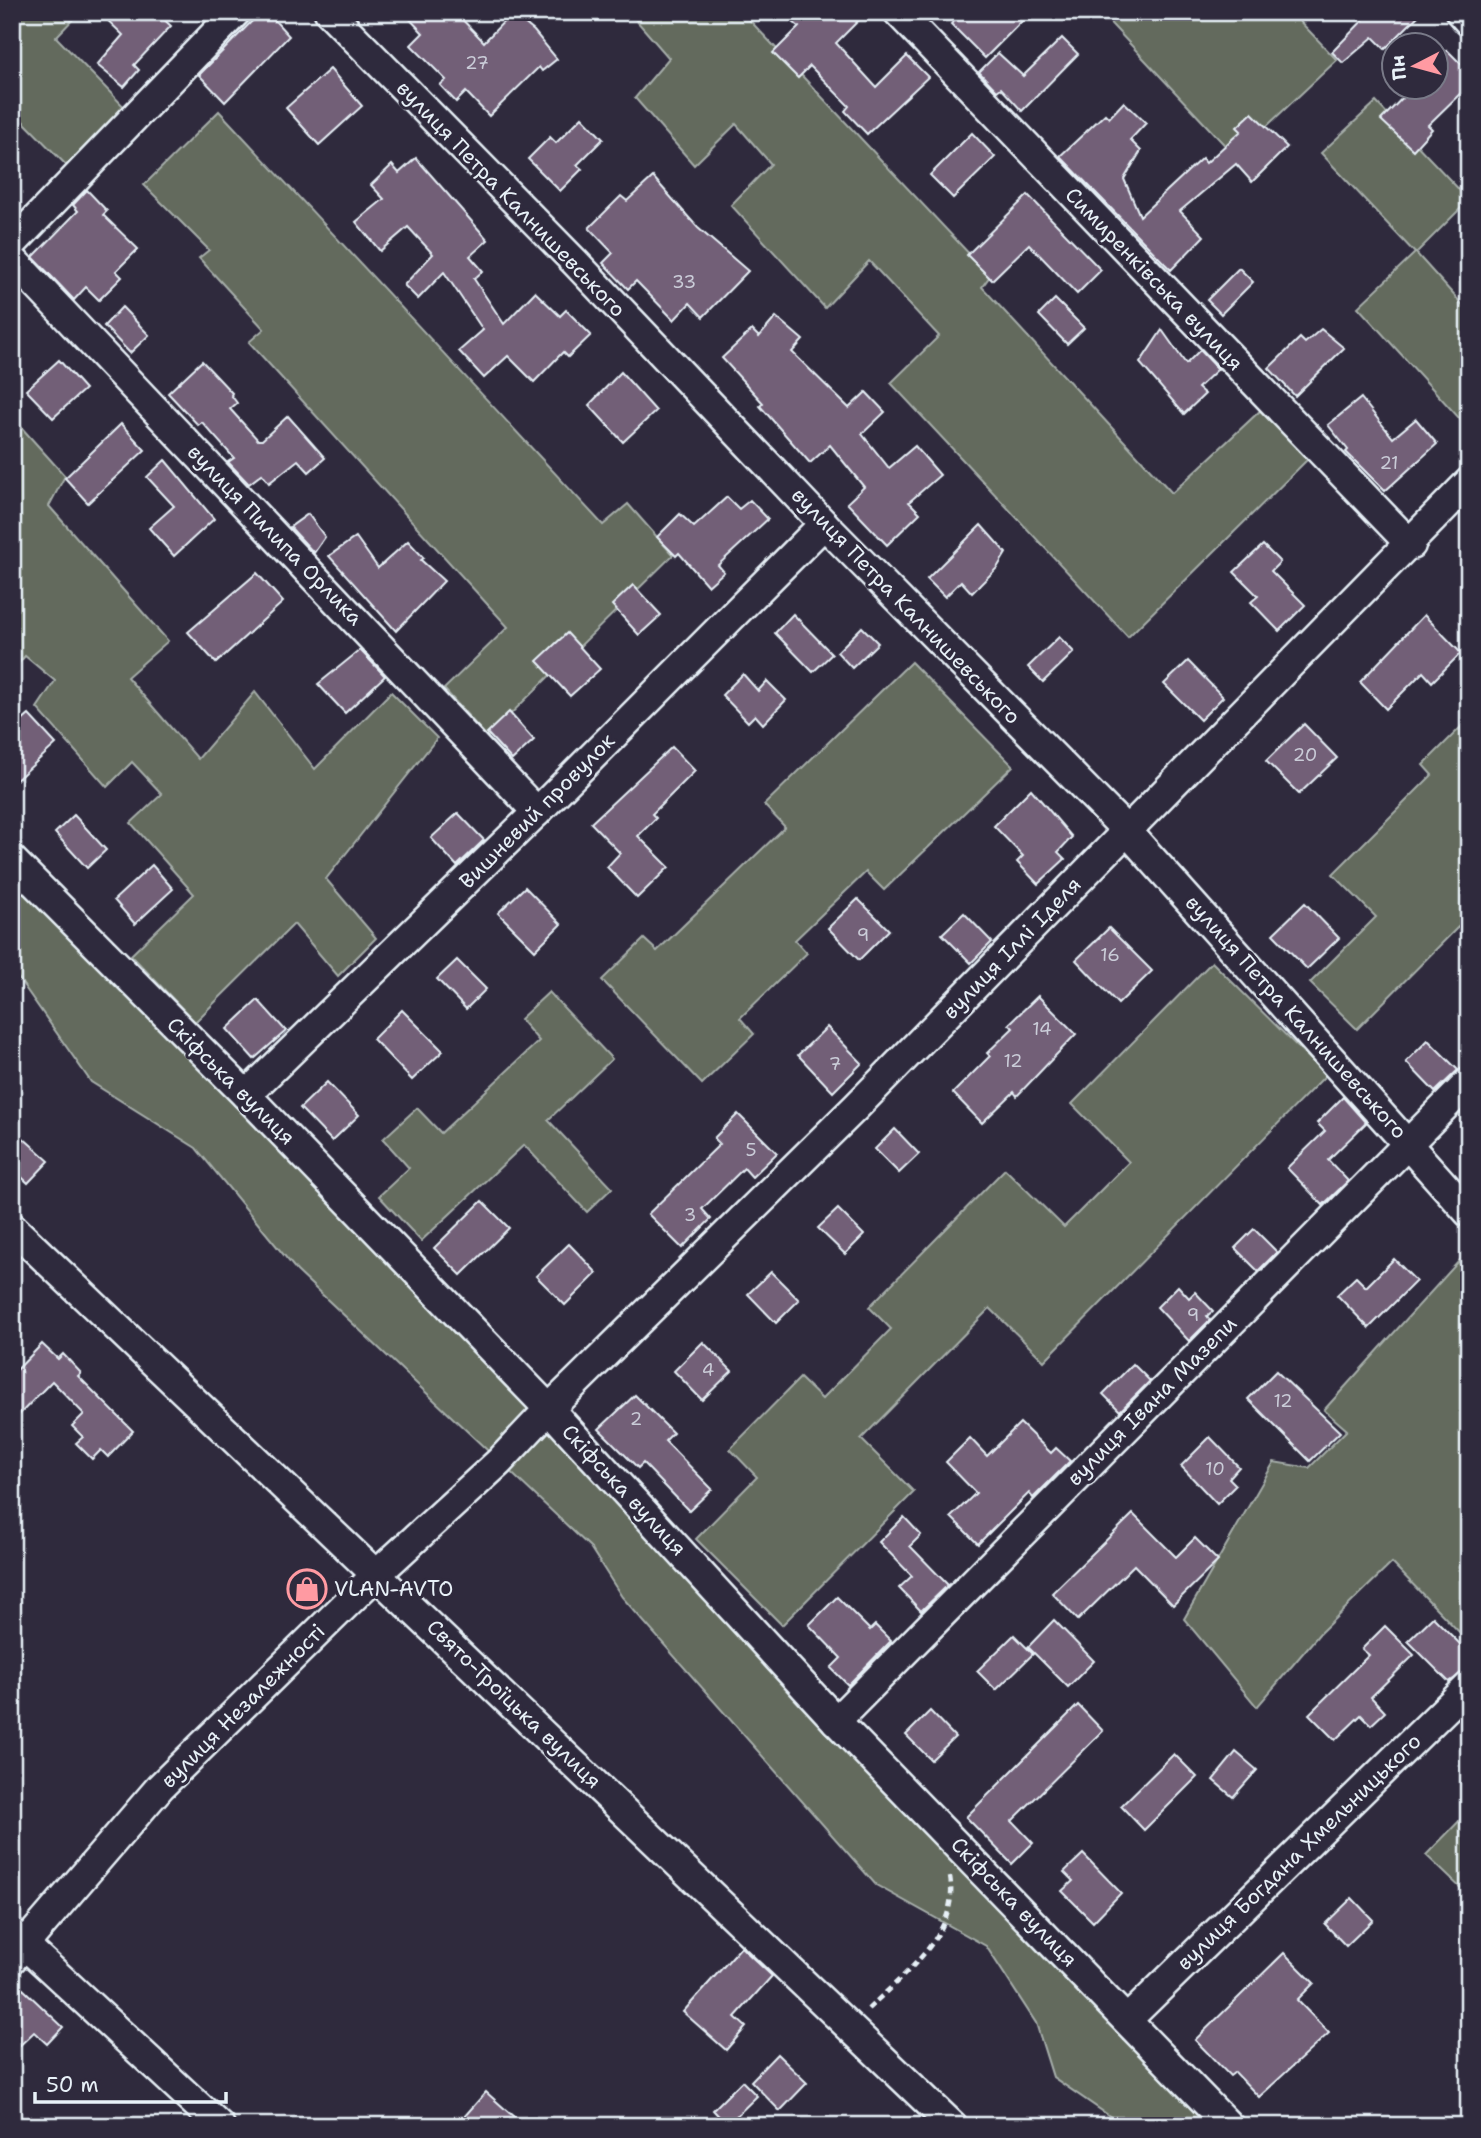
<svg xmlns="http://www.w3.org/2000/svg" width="1481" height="2138" viewBox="0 0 1481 2138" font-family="'Shantell Sans',sans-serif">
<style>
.green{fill:#636a5d;stroke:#a6aeaa;stroke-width:2}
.building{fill:#725e77;stroke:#e8f1f8;stroke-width:2}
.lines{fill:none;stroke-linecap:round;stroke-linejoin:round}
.minor-casing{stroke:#e8f1f8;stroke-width:33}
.path{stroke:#e8f1f8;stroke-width:4.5;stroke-dasharray:7 5;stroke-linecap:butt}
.minor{stroke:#2f2a3d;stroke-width:28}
.labels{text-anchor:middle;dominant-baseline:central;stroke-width:6;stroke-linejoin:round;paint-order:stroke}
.number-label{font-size:18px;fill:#caccd8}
.street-label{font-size:21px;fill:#e8f1f8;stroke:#2f2a3d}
.poi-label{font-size:21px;fill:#e8f1f8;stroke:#2f2a3d;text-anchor:start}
</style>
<rect width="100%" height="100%" fill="#2f2a3d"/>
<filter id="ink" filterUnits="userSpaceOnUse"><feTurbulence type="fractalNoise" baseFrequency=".0143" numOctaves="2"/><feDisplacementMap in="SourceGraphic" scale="14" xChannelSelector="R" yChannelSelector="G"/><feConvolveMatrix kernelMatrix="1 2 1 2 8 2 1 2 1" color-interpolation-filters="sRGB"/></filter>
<g filter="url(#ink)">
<g class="green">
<polygon points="12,12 80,12 56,37 136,119 78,177 12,110 12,78 18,72 12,66"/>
<polygon points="629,12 742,12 990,276 982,287 1172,493 1262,409 1309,458 1128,637 891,383 939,336 869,261 825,308 731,205 771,164 736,124 694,165 635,98 669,58"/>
<polygon points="1100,12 1291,12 1337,60 1235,156"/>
<polygon points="1376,102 1469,200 1416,253 1469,312 1469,429 1358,307 1415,253 1321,153"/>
<polygon points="219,111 603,525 628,504 673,555 487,737 444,689 508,627 249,342 264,329 199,258 209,250 144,185"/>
<polygon points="12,417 65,476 49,506 168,641 127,677 198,759 255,692 315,769 391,692 437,738 326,879 376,938 338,976 294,924 195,1022 131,955 194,894 131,823 162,794 132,762 107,787 37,708 55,681 25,656 12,671"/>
<polygon points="911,662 1013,766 884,890 866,872 795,940 807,953 740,1018 754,1034 702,1084 602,980 644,939 657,951 785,827 764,805"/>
<polygon points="1469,719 1469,916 1357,1029 1310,983 1376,917 1333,874 1432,775 1423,765"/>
<polygon points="12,860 1229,2126 1124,2126 1053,2077 1036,2023 986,1946 876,1885 622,1597 590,1547 297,1271 196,1148 91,1082 12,969"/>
<polygon points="1212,962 1326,1075 1044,1361 990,1308 861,1439 914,1492 782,1625 696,1539 757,1477 730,1449 800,1378 822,1399 891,1329 869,1307 1005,1169 1064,1227 1129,1162 1072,1104"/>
<polygon points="549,992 612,1059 548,1120 612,1188 587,1212 524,1145 421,1241 379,1196 409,1168 383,1139 417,1108 441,1133 539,1041 520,1019"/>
<polygon points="1469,1250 1469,1512 1464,1518 1469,1523 1469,1642 1392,1563 1320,1633 1257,1707 1184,1619 1274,1462 1309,1468 1347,1430 1324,1410"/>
<polygon points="1469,1811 1469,1896 1426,1855"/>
</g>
<g class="building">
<polygon points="99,12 156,12 171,26 134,65 139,70 124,87 97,65 123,35"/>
<polygon points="261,12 267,12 289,36 225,102 199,75"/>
<polygon points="403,12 455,12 484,42 512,13 534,31 557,59 542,71 539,67 489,116 466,92 456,102 440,85 446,80 411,45 423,33"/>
<polygon points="804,12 867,12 836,43 876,87 907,56 928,77 867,134 845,111 849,106 810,66 798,78 773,53 799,27 793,22"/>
<polygon points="963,12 1031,12 985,58 951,24"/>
<polygon points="1371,12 1422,12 1385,49 1373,37 1343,63 1332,52"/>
<polygon points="1062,38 1078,54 1022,111 1001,88 997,91 979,72 998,53 1023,76"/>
<polygon points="1447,50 1469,72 1469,85 1428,125 1432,129 1413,150 1381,120 1412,88 1436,88 1436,61"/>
<polygon points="330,69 362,106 319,145 286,108"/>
<polygon points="1124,102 1146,123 1130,140 1141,151 1124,179 1140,216 1202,158 1206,163 1241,131 1237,127 1252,113 1287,147 1252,182 1236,164 1180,211 1204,236 1171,270 1060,156 1105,114 1109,118"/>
<polygon points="582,117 603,139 577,165 582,169 560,191 528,159 550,137 556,143"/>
<polygon points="972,133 995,157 953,198 930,175"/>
<polygon points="416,158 488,240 470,256 483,271 474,279 504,324 535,292 560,316 566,310 591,335 568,357 563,352 534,382 508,356 484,378 459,351 483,330 444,272 418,299 404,285 433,254 408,227 380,251 356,222 384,199 371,185 392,165 399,173"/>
<polygon points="653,177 698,228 748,271 703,317 690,303 674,320 636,281 628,289 603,263 613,253 589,228 621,196 627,201"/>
<polygon points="87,190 107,211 103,215 138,249 116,271 122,277 99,300 86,287 74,300 33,257 78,211 73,205"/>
<polygon points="1028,195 1101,270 1077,294 1029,244 992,280 967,255"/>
<polygon points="1239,268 1253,282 1221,314 1207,300"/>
<polygon points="1055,299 1084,328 1067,344 1039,315"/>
<polygon points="122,307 149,335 130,353 104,326"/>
<polygon points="776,317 803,340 792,352 849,408 866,392 885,412 862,434 889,468 915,446 940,475 909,502 920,513 887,545 847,503 864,487 830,445 810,463 760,406 763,403 722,358 752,330 759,337"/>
<polygon points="1321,329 1344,348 1295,396 1269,368 1300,338 1305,343"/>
<polygon points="1162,330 1186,364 1200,350 1218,369 1198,388 1205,394 1184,414 1140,363"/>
<polygon points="59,360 85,389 53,418 26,390"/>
<polygon points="202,361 232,393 231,395 237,403 230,409 258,440 262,440 288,416 325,458 309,472 298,460 269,483 262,474 249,484 228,462 234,458 202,422 198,425 168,393"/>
<polygon points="621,372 656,411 623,442 589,405"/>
<polygon points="1361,398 1393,438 1416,419 1437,444 1385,491 1346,452 1348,450 1328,425"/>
<polygon points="121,424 145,450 88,503 65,478"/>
<polygon points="165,460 214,519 174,556 149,528 174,506 147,477"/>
<polygon points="727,497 739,509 750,500 768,519 718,565 724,572 708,586 679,553 676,556 657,537 680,514 694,527"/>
<polygon points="308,514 325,537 314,553 290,527"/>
<polygon points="981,525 1006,553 997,568 972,593 961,581 945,597 927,579"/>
<polygon points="356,537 378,568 408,541 424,558 421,560 444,581 396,631 329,556"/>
<polygon points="1263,545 1280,562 1271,571 1305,605 1279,631 1251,602 1258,596 1234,572"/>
<polygon points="257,573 283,602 216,663 188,632"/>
<polygon points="633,585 661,615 639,635 612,605"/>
<polygon points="793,614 832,654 813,672 775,633"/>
<polygon points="1424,615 1461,653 1432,682 1423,672 1386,709 1360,682"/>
<polygon points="862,627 878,643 852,668 837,652"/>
<polygon points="567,633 600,669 570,696 537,661"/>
<polygon points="1059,637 1074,652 1043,682 1028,667"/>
<polygon points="360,650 385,676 345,713 318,684"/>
<polygon points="1188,661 1223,697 1200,720 1164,684"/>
<polygon points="743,674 758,691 767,681 786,700 763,724 755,715 748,722 722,695"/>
<polygon points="509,712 534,740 512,760 487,733"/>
<polygon points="29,715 56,744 12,784 12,730"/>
<polygon points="1304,724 1337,758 1299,794 1266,761"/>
<polygon points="672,747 695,771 652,814 656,818 638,836 669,867 637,898 607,867 620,853 591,823"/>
<polygon points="1031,789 1072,837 1058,852 1065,859 1038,884 1017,862 1023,856 994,826"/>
<polygon points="458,813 484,840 457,866 431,838"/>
<polygon points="74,815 106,850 87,868 55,833"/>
<polygon points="152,865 173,889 135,924 114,900"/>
<polygon points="525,887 561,924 535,950 498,913"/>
<polygon points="858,899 889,930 859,960 828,928"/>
<polygon points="1305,903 1339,938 1307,969 1273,934"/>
<polygon points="964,913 992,942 971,963 942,934"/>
<polygon points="1109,928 1152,971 1118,1004 1076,960"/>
<polygon points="457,960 486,989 466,1009 437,979"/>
<polygon points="1038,996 1076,1034 1017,1096 1014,1092 982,1123 953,1093 990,1056 987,1053 1013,1028 1009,1024"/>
<polygon points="258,1000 286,1031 254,1059 227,1029"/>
<polygon points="402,1010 443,1051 412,1080 373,1039"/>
<polygon points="827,1027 862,1063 833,1092 798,1055"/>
<polygon points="1428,1040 1458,1070 1435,1092 1406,1062"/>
<polygon points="327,1082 359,1115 332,1141 300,1108"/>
<polygon points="1343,1097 1366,1123 1328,1160 1348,1181 1323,1205 1287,1168 1325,1131 1317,1123"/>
<polygon points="738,1114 777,1153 752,1177 744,1168 702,1209 711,1219 682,1248 648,1214 720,1144 714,1138"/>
<polygon points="12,1128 49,1161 28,1183 12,1168"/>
<polygon points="895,1129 919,1154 899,1173 875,1149"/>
<polygon points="482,1201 509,1228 461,1275 434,1248"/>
<polygon points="838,1209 864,1235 845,1254 818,1228"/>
<polygon points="1254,1229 1277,1252 1258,1271 1235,1248"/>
<polygon points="569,1244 597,1273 565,1305 536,1276"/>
<polygon points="1394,1259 1416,1281 1369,1328 1337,1295 1356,1277 1366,1287"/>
<polygon points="771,1272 799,1300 776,1323 748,1294"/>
<polygon points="1178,1286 1189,1298 1195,1292 1213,1311 1207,1316 1210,1320 1189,1341 1157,1307"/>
<polygon points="703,1342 732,1371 702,1400 674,1371"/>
<polygon points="42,1344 58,1359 63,1354 81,1373 78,1376 133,1431 108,1457 101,1450 92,1459 76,1443 83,1437 72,1426 84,1414 52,1381 12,1422 12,1375"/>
<polygon points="1133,1364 1150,1381 1120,1411 1103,1394"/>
<polygon points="1276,1371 1340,1432 1310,1461 1248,1399"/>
<polygon points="635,1395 673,1433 665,1441 712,1489 689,1511 643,1463 638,1468 599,1429"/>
<polygon points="1020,1423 1051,1453 1056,1448 1070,1461 1033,1498 1029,1493 978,1544 951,1517 976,1493 946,1462 970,1438 987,1456"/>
<polygon points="1210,1437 1239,1467 1229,1478 1236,1485 1217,1504 1181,1466"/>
<polygon points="1133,1514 1176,1557 1195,1538 1218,1561 1173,1605 1134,1565 1078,1620 1052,1593"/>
<polygon points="904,1517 921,1535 910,1546 948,1585 921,1611 899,1588 912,1576 879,1542"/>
<polygon points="837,1597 870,1630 875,1625 891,1641 848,1685 831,1668 841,1658 809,1625"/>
<polygon points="1433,1617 1469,1653 1469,1669 1449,1682 1408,1641"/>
<polygon points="1054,1620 1094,1661 1068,1687 1028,1647"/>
<polygon points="1385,1626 1414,1655 1371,1697 1385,1712 1371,1725 1361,1715 1335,1740 1309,1714 1369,1655 1362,1649"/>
<polygon points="1014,1635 1033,1654 996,1690 977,1671"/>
<polygon points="1078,1705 1103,1731 1012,1821 1033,1843 1012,1864 966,1817"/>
<polygon points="930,1711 955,1737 931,1760 906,1735"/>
<polygon points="1236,1752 1257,1770 1233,1797 1213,1780"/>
<polygon points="1174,1754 1197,1777 1144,1830 1121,1806"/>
<polygon points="1083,1854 1121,1893 1093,1922 1062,1891 1073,1881 1064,1872"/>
<polygon points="1352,1898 1373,1920 1346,1946 1325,1924"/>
<polygon points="741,1947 772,1976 735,2017 746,2027 726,2050 683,2012"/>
<polygon points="1284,1953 1314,1983 1297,2000 1329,2033 1259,2097 1235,2072 1230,2076 1195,2040"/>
<polygon points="23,1989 63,2027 47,2044 34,2032 12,2053 12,2001"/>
<polygon points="777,2054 807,2083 780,2111 751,2081"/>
<polygon points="742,2081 757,2096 727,2125 713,2110"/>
<polygon points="486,2092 524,2126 456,2126"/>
</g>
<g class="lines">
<g class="minor-casing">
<g id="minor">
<polyline points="329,12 575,262 824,524 1127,831 1469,1213"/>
<polyline points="898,12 1411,545"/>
<polyline points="1460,12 1469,22"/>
<polyline points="12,244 236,12"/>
<polyline points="12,259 537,812"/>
<polyline points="12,860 246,1095 549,1409 836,1721 1229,2126"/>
<polyline points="246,1095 537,812 824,524"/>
<polyline points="12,1227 953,2126"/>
<polyline points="836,1721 1469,1082"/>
<polyline points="12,1933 220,2126"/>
<polyline points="12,1959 160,1787 378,1573 499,1462 549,1409 856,1107 1469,482"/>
<polyline points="1128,2019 1469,1686"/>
</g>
</g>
<path class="path" d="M 868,2009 C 904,1974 960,1933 950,1877"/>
<use href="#minor" class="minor"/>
</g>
</g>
<defs>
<g id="shop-ring" transform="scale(2.0125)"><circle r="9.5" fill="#2f2a3d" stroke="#ff9aa2" stroke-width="1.5"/><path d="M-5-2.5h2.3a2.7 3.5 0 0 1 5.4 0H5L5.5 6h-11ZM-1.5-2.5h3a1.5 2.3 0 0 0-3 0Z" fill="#ff9aa2"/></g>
</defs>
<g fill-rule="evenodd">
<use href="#shop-ring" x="307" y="1589"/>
</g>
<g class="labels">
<g class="number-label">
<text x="477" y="63">27</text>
<text x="684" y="282">33</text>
<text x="1389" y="463">21</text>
<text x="1305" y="755">20</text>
<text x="863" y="935">9</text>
<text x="1110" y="955">16</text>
<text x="1042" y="1029">14</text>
<text x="1013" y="1061">12</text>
<text x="835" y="1064">7</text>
<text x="751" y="1150">5</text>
<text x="690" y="1215">3</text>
<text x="1193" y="1315">9</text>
<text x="708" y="1370">4</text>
<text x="1283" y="1401">12</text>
<text x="636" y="1419">2</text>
<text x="1215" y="1469">10</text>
</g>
<g class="street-label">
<text transform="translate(511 199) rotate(46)">вулиця Петра Калнишевського</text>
<text transform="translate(1154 279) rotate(46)">Симиренківська вулиця</text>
<text transform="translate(275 535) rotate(46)">вулиця Пилипа Орлика</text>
<text transform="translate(906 606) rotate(46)">вулиця Петра Калнишевського</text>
<text transform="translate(537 811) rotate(-45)">Вишневий провулок</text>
<text transform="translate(1012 948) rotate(-46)">вулиця Іллі Іделя</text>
<text transform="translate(1296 1017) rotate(48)">вулиця Петра Калнишевського</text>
<text transform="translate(231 1081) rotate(45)">Скіфська вулиця</text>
<text transform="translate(1152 1401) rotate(-45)">вулиця Івана Мазепи</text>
<text transform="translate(624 1490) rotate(47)">Скіфська вулиця</text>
<text transform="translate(514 1704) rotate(44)">Свято-Троїцька вулиця</text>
<text transform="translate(243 1706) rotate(-45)">вулиця Незалежності</text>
<text transform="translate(1299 1852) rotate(-44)">вулиця Богдана Хмельницького</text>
<text transform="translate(1014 1902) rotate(46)">Скіфська вулиця</text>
</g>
<g class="poi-label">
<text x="334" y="1589">VLAN-AVTO</text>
</g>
</g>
<rect width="1481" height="2138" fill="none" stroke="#2f2a3d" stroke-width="42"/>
<rect x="21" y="21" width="1439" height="2096" fill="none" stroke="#e8f1f8" stroke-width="2.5" filter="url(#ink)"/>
<g transform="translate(1415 66) rotate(264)"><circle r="33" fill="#2f2a3d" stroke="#797a88" stroke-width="2"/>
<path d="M0-5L12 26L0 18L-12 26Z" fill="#ff9aa2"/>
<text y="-10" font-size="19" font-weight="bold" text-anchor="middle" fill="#e8f1f8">Пн</text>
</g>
<path d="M35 2092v10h191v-10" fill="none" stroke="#e8f1f8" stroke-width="3.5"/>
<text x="46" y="2092" font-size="21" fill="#e8f1f8" stroke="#2f2a3d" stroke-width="5" paint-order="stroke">50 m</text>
</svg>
